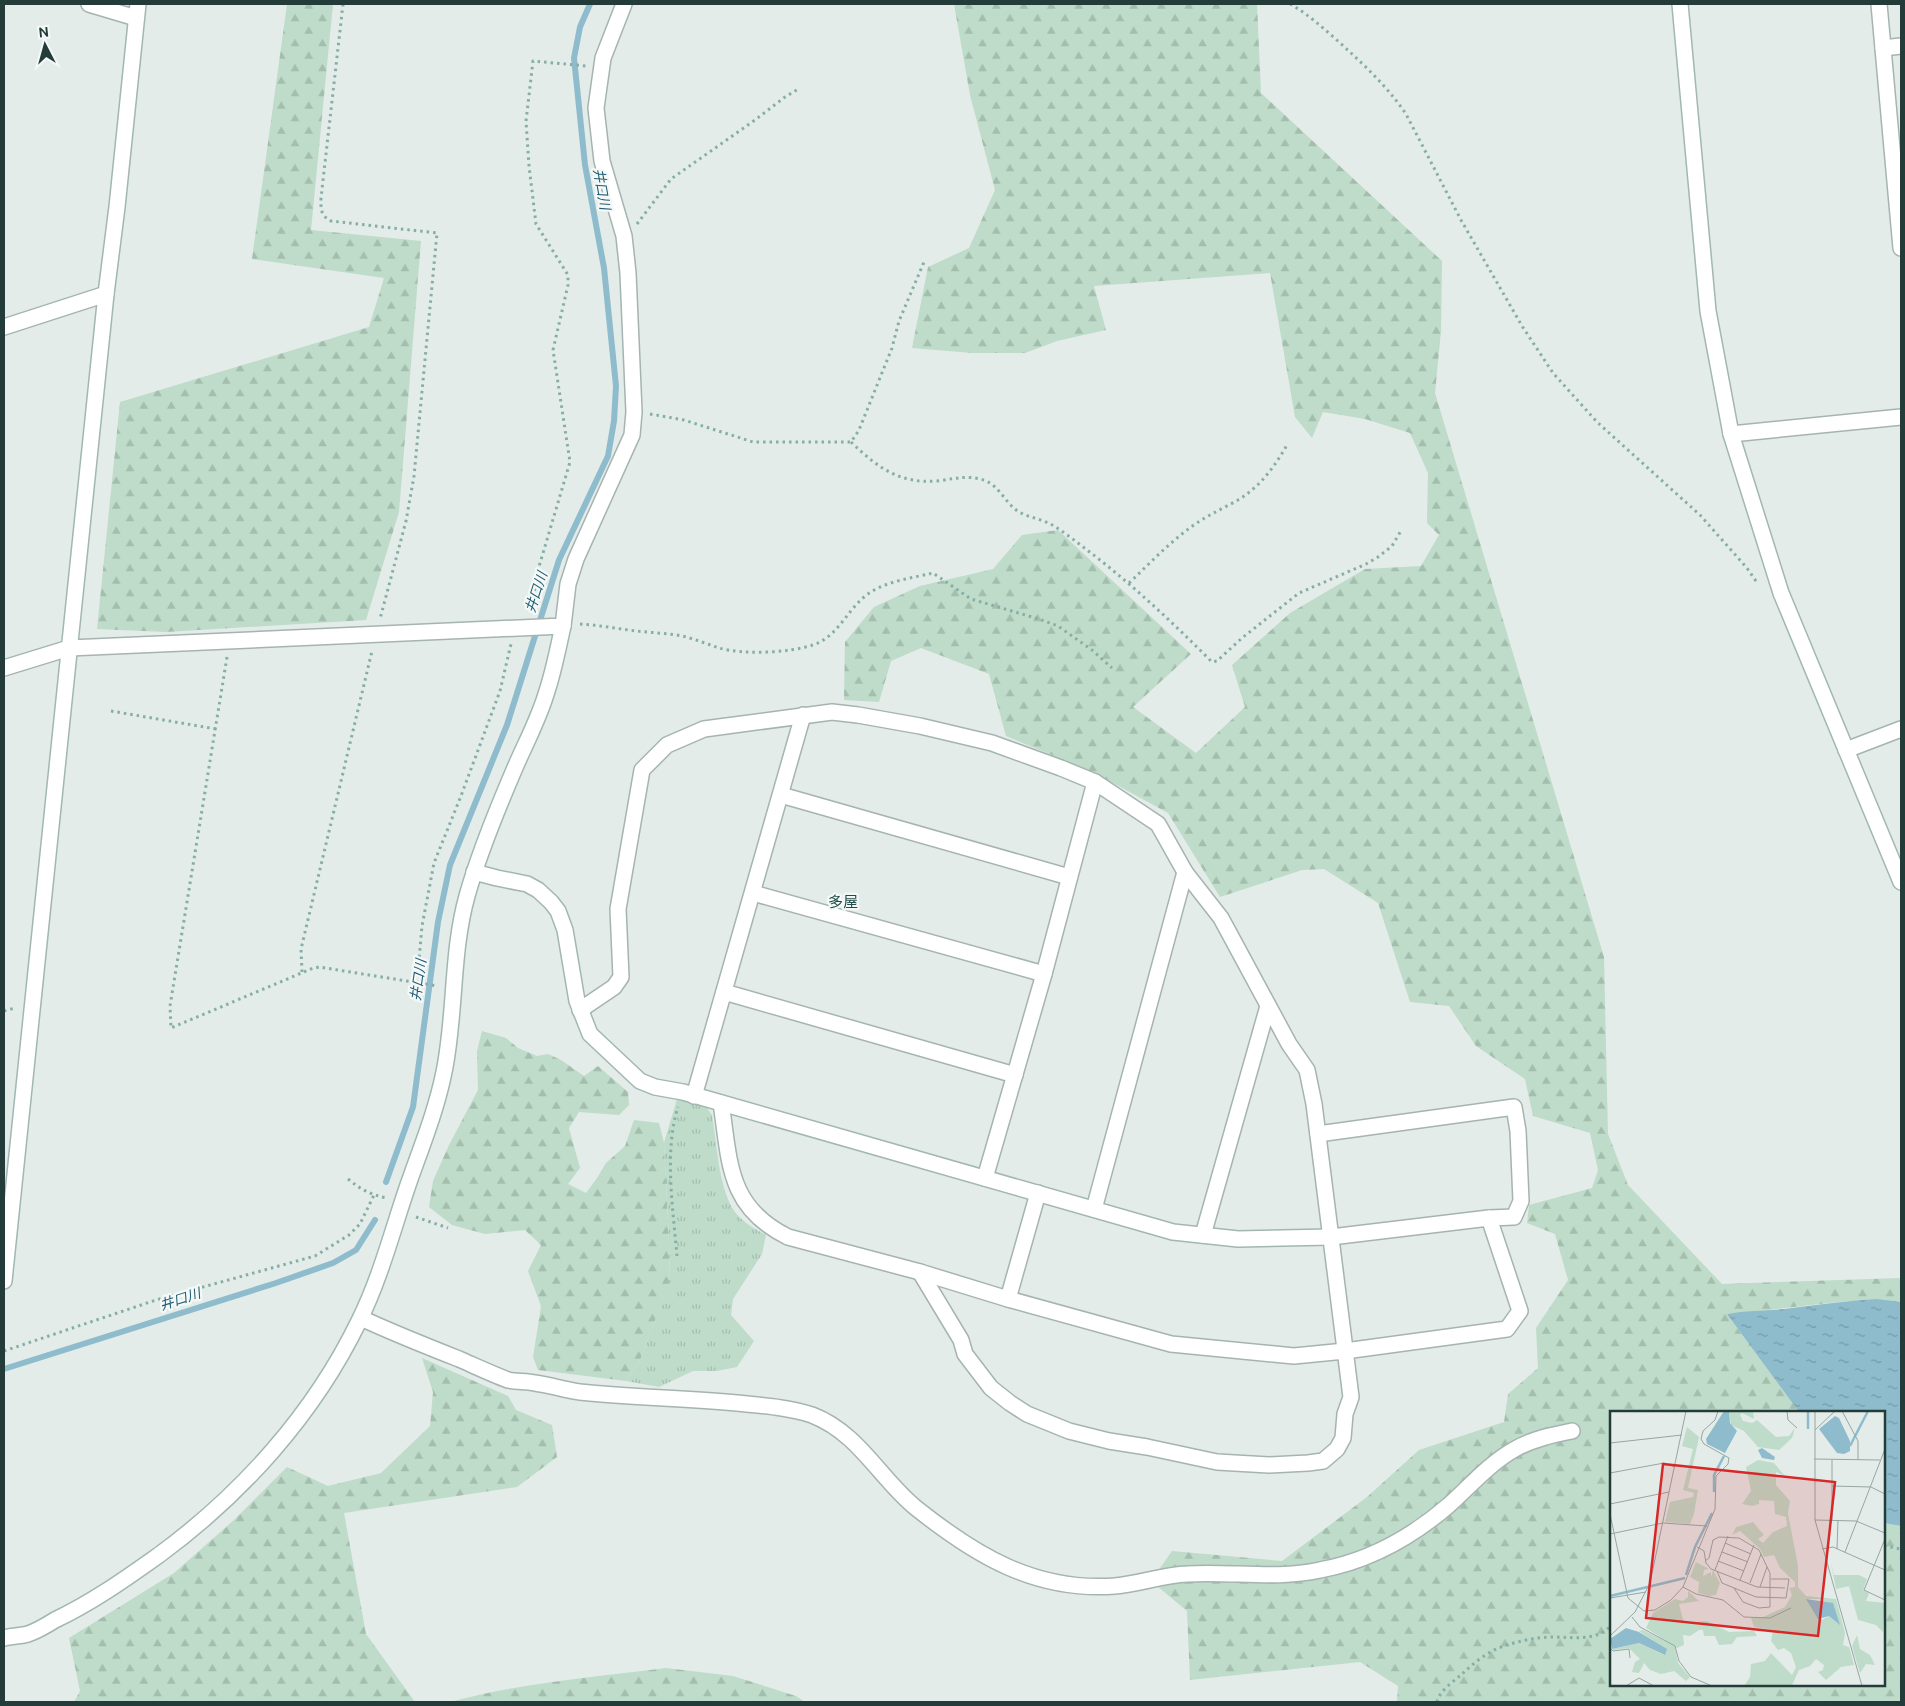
<svg xmlns="http://www.w3.org/2000/svg" width="1905" height="1706" viewBox="0 0 1905 1706" font-family="Ubuntu,'Noto Sans JP',sans-serif">
<style>
.forest{fill:url(#forest-firs)}
.park{fill:url(#park-tufts)}
.water{fill:url(#water-ripples)}
.lines{fill:none;stroke-linecap:round;stroke-linejoin:round}
.stream{stroke:#8fbccd;stroke-width:6}
.street-casing{stroke:#a6b4b1;stroke-width:18}
.secondary-casing{stroke:#a2b7b2;stroke-width:18}
.path{stroke:#86aea6;stroke-width:3;stroke-dasharray:2.5 4;stroke-linecap:butt}
.street{stroke:#fff;stroke-width:15}
.secondary{stroke:#fff;stroke-width:15}
.labels{text-anchor:middle;dominant-baseline:central;stroke-width:4.5;stroke-linejoin:round;paint-order:stroke}
.water-label{font-size:14px;font-style:italic;fill:#225d75;stroke:#f4f9f7}
.quarter-label{font-size:15px;fill:#214d48;stroke:#f4f9f7}
.inset-river{fill:none;stroke:#8fbccd;stroke-width:2.5}
.inset-road{fill:none;stroke:#97a6a3;stroke-width:1}
.view{fill:#d62828;fill-opacity:0.15;stroke:#d62828;stroke-width:2.5}
.inset-edge{fill:none;stroke:#243c39;stroke-width:2.5}
</style>
<defs>
<pattern id="forest-firs" width="22" height="20" patternUnits="userSpaceOnUse" patternTransform="scale(1.25)"><rect width="22" height="20" fill="#bedcc9"/><path d="M5 1l3.5 6h-7zM16 11l3.5 6h-7z" fill="#a3bead"/></pattern>
<pattern id="park-tufts" width="24" height="20" patternUnits="userSpaceOnUse" patternTransform="scale(1.25)"><rect width="24" height="20" fill="#bedcc9"/><path d="M3 7l-1-3M5 7V3M7 7l1-3M15 17l-1-3M17 17v-4M19 17l1-3" fill="none" stroke="#a3bead"/></pattern>
<pattern id="water-ripples" width="26" height="14" patternUnits="userSpaceOnUse" patternTransform="scale(1.25)"><rect width="26" height="14" fill="#8fbccd"/><path d="M2 4q2-2 4 0t4 0M15 11q2-2 4 0t4 0" fill="none" stroke="#759aa7"/></pattern>
</defs>
<rect width="100%" height="100%" fill="#e3ece9"/>
<g class="forest">
<polygon points="287,4 333,4 311,230 421,241 399,512 366,620 166,632 97,629 120,402 369,327 384,278 252,259"/>
<path d="M 954,4 L 1257,4 L 1261,93 L 1442,261 L 1441,331 L 1435,393 L 1604,957 L 1608,1134 L 1628,1185 L 1722,1284 L 1901,1278 L 1901,1302 C 1862,1297 1824,1304 1785,1308 C 1766,1311 1746,1312 1727,1314 L 1799,1412 L 1611,1412 L 1611,1685 L 1884,1685 L 1884,1523 L 1901,1526 L 1901,1702 L 1397,1702 L 1398,1686 L 1360,1662 L 1190,1680 L 1187,1611 L 1151,1581 L 1172,1551 L 1282,1561 L 1367,1497 L 1419,1450 L 1504,1422 L 1508,1394 L 1538,1368 L 1536,1328 L 1568,1280 L 1555,1234 L 1527,1223 L 1529,1205 L 1592,1188 L 1598,1170 L 1590,1133 L 1533,1116 L 1525,1079 L 1476,1046 L 1449,1006 L 1410,1002 L 1378,903 L 1324,869 L 1302,870 L 1220,897 L 1168,813 L 1093,772 L 1006,736 L 989,674 L 921,648 L 891,661 L 879,702 L 844,700 L 845,642 L 874,607 L 920,586 L 993,569 L 1022,535 L 1058,530 L 1191,654 L 1133,707 L 1196,753 L 1245,707 L 1232,665 L 1290,613 L 1365,569 L 1421,566 L 1439,535 L 1427,523 L 1428,473 L 1410,433 L 1365,419 L 1323,412 L 1312,438 L 1295,417 L 1270,273 L 1094,286 L 1106,330 L 1057,341 L 1025,353 L 972,353 L 912,348 L 928,267 L 969,248 L 995,190 L 970,95 Z"/>
<polygon points="482,1031 506,1038 518,1048 537,1056 548,1054 561,1060 584,1076 598,1066 628,1092 629,1105 619,1115 579,1112 569,1128 580,1168 568,1184 586,1193 597,1178 606,1163 625,1146 634,1120 659,1123 664,1143 669,1241 670,1280 641,1358 626,1381 538,1370 533,1357 541,1306 528,1271 541,1245 525,1230 485,1234 452,1225 429,1207 433,1181 449,1145 478,1090 477,1051"/>
<polygon points="422,1358 508,1396 516,1410 552,1425 557,1457 517,1487 344,1513 366,1634 415,1702 74,1702 80,1691 69,1638 174,1573 234,1520 287,1467 328,1486 381,1473 430,1426 433,1392"/>
<path d="M 666,1668 L 733,1676 L 796,1696 L 805,1702 L 450,1702 C 520,1683 594,1677 666,1668 Z"/>
</g>
<path class="park" d="M 677,1099 L 707,1108 L 712,1115 C 717,1143 718,1184 733,1209 C 740,1221 755,1229 766,1235 L 762,1254 L 733,1299 L 731,1315 L 754,1341 L 737,1367 L 717,1371 L 693,1371 L 659,1387 L 626,1381 L 641,1358 L 670,1279 L 669,1241 L 664,1143 Z"/>
<path class="water" d="M 1877,1299 L 1901,1302 L 1901,1526 L 1884,1523 L 1884,1412 L 1799,1412 L 1727,1314 C 1746,1310 1765,1311 1784,1309 C 1815,1305 1846,1301 1877,1299 Z"/>
<g class="lines">
<g class="stream">
<polyline points="386,1182 413,1107 438,922 450,865 507,725 559,560 608,456 614,421 616,386 604,268 585,165 574,58 580,27 590,4"/>
<polyline points="4,1369 276,1283 333,1263 356,1250 375,1220"/>
</g>
<g class="street-casing">
<g id="street">
<polyline points="89,4 136,18"/>
<polyline points="1879,4 1901,248"/>
<polyline points="1883,48 1901,46"/>
<polyline points="4,327 106,294"/>
<polyline points="1731,434 1901,417"/>
<polyline points="4,668 69,648 563,626 568,584 576,559 632,435 634,412 628,273 624,236 602,161 596,108 603,58 624,4"/>
<polyline points="1846,750 1901,729"/>
<polyline points="781,795 1069,877"/>
<polyline points="753,893 1044,974"/>
<polyline points="724,992 1015,1075"/>
<polyline points="580,1010 614,987 621,977 618,909 642,770 667,745 704,729 832,712 858,715 920,726 992,743 1061,768 1095,782 1158,824 1185,872 1221,918 1289,1044 1307,1070 1314,1104 1351,1397 1345,1414 1343,1438 1337,1449 1323,1461 1308,1463 1269,1465 1217,1462 1147,1447 1109,1441 1069,1431 1027,1414 1010,1403 991,1388 965,1354 961,1340 920,1272"/>
<polyline points="694,1096 803,715"/>
<path d="M 721,1103 C 730,1162 727,1207 788,1237 L 920,1272 L 1008,1299 L 1171,1344 L 1294,1356 L 1345,1351 L 1507,1329 L 1520,1311 L 1489,1218"/>
<polyline points="1318,1134 1514,1107 1518,1131 1521,1201 1514,1217 1489,1218 1331,1237"/>
<polyline points="985,1178 1044,974 1095,782"/>
<polyline points="1094,1209 1185,872"/>
<polyline points="1203,1235 1268,1006"/>
<polyline points="1008,1299 1038,1193"/>
<path d="M 361,1318 C 393,1333 426,1346 459,1359 C 475,1366 492,1374 508,1380 C 517,1382 526,1381 535,1383 C 550,1385 565,1390 580,1392 C 636,1398 691,1398 747,1404 C 768,1406 791,1408 812,1415 C 859,1433 880,1479 916,1508 C 975,1555 1035,1592 1115,1586 C 1139,1584 1163,1575 1187,1574 C 1232,1571 1275,1580 1320,1570 C 1369,1561 1412,1537 1449,1505 C 1470,1486 1490,1463 1515,1449 C 1533,1439 1552,1435 1572,1431"/>
</g>
</g>
<g class="secondary-casing">
<g id="secondary">
<polyline points="1680,4 1708,311 1731,434 1781,593 1901,882"/>
<polyline points="474,872 497,878 527,884 538,890 551,902 558,911 565,930 577,1001 590,1034 640,1081 655,1087 683,1092 1173,1232 1238,1239 1331,1237"/>
<polyline points="4,1281 106,294 117,207 138,4"/>
<path d="M 4,1638 C 11,1636 21,1636 28,1634 C 37,1631 47,1625 55,1620 C 93,1602 125,1579 159,1555 C 242,1494 314,1414 359,1321 C 380,1279 392,1232 407,1188 C 420,1150 436,1112 444,1072 C 456,1014 451,953 467,896 C 479,853 496,812 514,770 C 525,744 539,719 547,691 C 554,670 558,648 563,626"/>
</g>
</g>
<g class="path">
<path d="M 343,4 L 321,198 C 321,209 320,215 331,221 L 437,233 L 414,476 L 406,521 L 380,619"/>
<path d="M 1290,4 C 1308,14 1323,28 1339,42 C 1363,64 1387,86 1406,114 L 1461,220 L 1522,326 L 1553,373 L 1597,422 L 1700,515 L 1747,568 L 1758,584"/>
<polyline points="637,224 671,179 755,120 785,97 800,88"/>
<polyline points="650,414 684,420 753,442 851,442 859,430 892,348 899,321 924,262"/>
<path d="M 851,442 C 877,467 899,484 937,481 C 954,479 969,474 986,481 C 1000,487 1006,504 1019,512 C 1030,518 1043,519 1054,526 C 1067,534 1079,544 1091,553 C 1134,586 1173,623 1212,662 L 1217,661 L 1242,638 L 1299,593 L 1366,564 L 1378,557 L 1392,546 L 1402,529"/>
<path d="M 1129,583 C 1149,564 1169,543 1191,527 C 1206,516 1222,509 1238,500 C 1260,487 1276,465 1288,443"/>
<polyline points="531,610 538,570 570,462 553,350 568,285 568,275 536,224 529,166 526,121 533,61 586,66"/>
<path d="M 580,624 C 599,625 618,629 637,631 C 652,633 668,633 682,636 C 695,639 707,644 719,648 C 744,655 788,653 813,645 C 839,636 847,609 868,594 C 886,581 912,578 933,573 L 971,599 L 1039,619 L 1058,626 L 1092,650 L 1112,668"/>
<polyline points="227,657 170,1006 171,1028 311,969 319,967 438,986"/>
<polyline points="111,711 216,729"/>
<polyline points="302,972 301,949 372,651"/>
<polyline points="417,983 422,926 434,863 461,796 500,691 511,644"/>
<polyline points="4,1011 15,1008"/>
<path d="M 348,1179 C 360,1189 371,1195 387,1198"/>
<polyline points="416,1217 448,1228"/>
<path d="M 677,1256 C 673,1210 664,1150 678,1107"/>
<polyline points="4,1351 156,1300 315,1256 349,1235 360,1224 374,1195"/>
<polyline points="1884,1546 1901,1549"/>
<path d="M 1437,1702 C 1440,1690 1453,1682 1462,1674 C 1474,1663 1488,1651 1504,1646 C 1519,1641 1537,1637 1553,1637 C 1574,1637 1594,1642 1611,1626"/>
</g>
<use href="#street" class="street"/>
<use href="#secondary" class="secondary"/>
</g>
<g class="labels">
<g class="water-label">
<text transform="translate(602 189) rotate(80)">井口川</text>
<text transform="translate(536 592) rotate(-72)">井口川</text>
<text transform="translate(418 980) rotate(-82)">井口川</text>
<text transform="translate(180 1299) rotate(-18)">井口川</text>
</g>
<g class="quarter-label">
<text x="843" y="901">多屋</text>
</g>
</g>
<g transform="translate(1610 1411)">
<rect width="275" height="275" fill="#e3ece9"/>
<path d="M 119,0 L 143,0 L 144,8 L 132,2 L 130,4 L 133,10 L 142,12 L 147,9 L 166,26 L 179,25 L 185,17 L 182,27 L 169,39 L 148,36 L 134,20 L 121,14 ZM 77,16 L 89,26 L 78,77 L 88,79 L 84,103 L 80,113 L 55,111 L 60,91 L 83,86 L 84,82 L 73,79 L 83,38 L 72,35 ZM 148,49 L 164,52 L 175,65 L 166,61 L 166,74 L 180,90 L 178,102 L 188,155 L 188,176 L 196,185 L 226,188 L 235,222 L 233,234 L 239,236 L 244,254 L 231,256 L 216,269 L 208,261 L 213,259 L 214,254 L 206,248 L 200,255 L 189,259 L 182,274 L 134,275 L 140,266 L 141,253 L 155,250 L 161,242 L 182,264 L 186,256 L 181,242 L 174,237 L 168,239 L 161,230 L 163,219 L 144,216 L 141,207 L 153,206 L 175,196 L 182,184 L 179,177 L 185,176 L 185,171 L 170,157 L 164,144 L 154,146 L 150,138 L 130,120 L 122,124 L 126,116 L 143,111 L 154,124 L 148,128 L 153,132 L 163,121 L 177,115 L 176,106 L 165,103 L 164,90 L 149,89 L 149,93 L 142,95 L 132,93 L 141,80 L 136,56 ZM 197,188 L 210,188 L 229,213 L 219,205 L 212,209 ZM 86,151 L 99,158 L 94,159 L 93,165 L 101,161 L 101,175 L 96,184 L 88,182 L 89,171 L 80,166 ZM 221,152 L 224,164 L 249,164 L 257,168 L 253,179 L 259,182 L 256,190 L 275,192 L 273,221 L 266,214 L 248,209 L 239,175 L 226,178 ZM 78,180 L 89,190 L 69,193 L 74,212 L 97,210 L 119,221 L 144,220 L 147,225 L 127,226 L 122,233 L 109,234 L 105,225 L 94,225 L 93,219 L 89,219 L 80,225 L 73,224 L 74,234 L 67,237 L 36,217 L 43,202 L 65,188 L 73,190 L 78,186 ZM 33,219 L 65,235 L 68,252 L 80,266 L 76,270 L 64,260 L 51,263 L 40,259 L 34,252 L 29,262 L 22,261 L 25,251 L 30,248 L 19,237 L 3,239 L 2,238 L 29,232 L 54,244 L 50,234 L 29,220 ZM 247,224 L 250,238 L 260,244 L 265,254 L 256,253 L 250,262 L 242,235 Z" fill="#bedcc9" fill-rule="evenodd"/>
<path d="M 103,159 L 110,172 L 106,184 L 99,185 L 96,184 Z" fill="#bedcc9"/>
<path d="M 114,0 L 119,0 L 120,12 L 127,20 L 115,42 L 97,33 L 96,28 ZM 225,5 L 229,7 L 240,30 L 240,40 L 234,43 L 227,42 L 209,18 ZM 152,37 L 165,46 L 164,49 L 152,47 L 148,39 ZM 196,188 L 223,192 L 230,214 L 219,205 L 208,208 ZM 16,217 L 29,221 L 57,238 L 55,244 L 29,232 L 2,238 L 0,228 Z" fill="#8fbccd"/>
<path class="inset-river" d="M 198,18 L 198,0M 240,35 L 258,0M 104,81 L 104,64 L 114,45M 76,164 L 85,136 L 102,102M 0,185 L 75,167"/>
<path class="inset-road" d="M 177,0 L 178,9 L 187,17M 205,0 L 205,109 L 252,275M 232,0 L 248,30 L 248,49M 205,19 L 225,0M 0,32 L 72,24M 204,48 L 270,49M 0,62 L 54,52 L 65,56M 222,75 L 261,76 L 275,83M 0,93 L 59,81M 0,103 L 18,187 L 34,200 L 45,199 L 61,189 L 73,176 L 105,98 L 106,65 L 118,53 L 119,47 L 94,33 L 91,28 L 93,20 L 105,9 L 108,0M 205,109 L 246,110 L 275,122M 222,109 L 222,49M 0,123 L 53,112 L 97,115M 275,128 L 254,179 L 275,189M 115,132 L 141,143M 87,136 L 94,140 L 96,152 L 101,158 L 147,176 L 175,177M 212,138 L 223,136 L 275,159M 227,138 L 228,109M 112,141 L 138,151M 235,141 L 275,38M 95,150 L 99,147 L 103,129 L 109,126 L 129,127 L 149,139 L 160,162 L 160,196 L 149,197 L 133,191 L 124,177M 108,150 L 134,160M 105,159 L 118,125M 107,160 L 112,172 L 146,186 L 176,187 L 179,168 L 161,168M 130,169 L 144,134M 140,172 L 151,143M 73,176 L 86,183 L 113,189 L 134,206 L 160,207 L 181,197M 150,176 L 157,156M 0,187 L 36,181M 22,206 L 30,216 L 65,235 L 69,250 L 81,266 L 102,275M 0,225 L 25,201 L 40,172 L 76,0M 0,237 L 3,240 L 19,238 L 20,247M 16,275 L 29,267 L 44,275"/>
<path class="view" d="M 53,53 L 225,71 L 208,225 L 36,207 Z"/>
<rect width="275" height="275" class="inset-edge"/>
</g>
<rect width="1905" height="1706" fill="none" stroke="#243c39" stroke-width="10"/>
<g transform="translate(45 45) rotate(354)" stroke="#f4f9f7" stroke-width="4" paint-order="stroke">
<path d="M0-4L9 19L0 12L-9 19Z" fill="#243c39"/>
<text y="-8" font-size="14" font-weight="bold" text-anchor="middle" fill="#243c39">N</text>
</g>
</svg>
